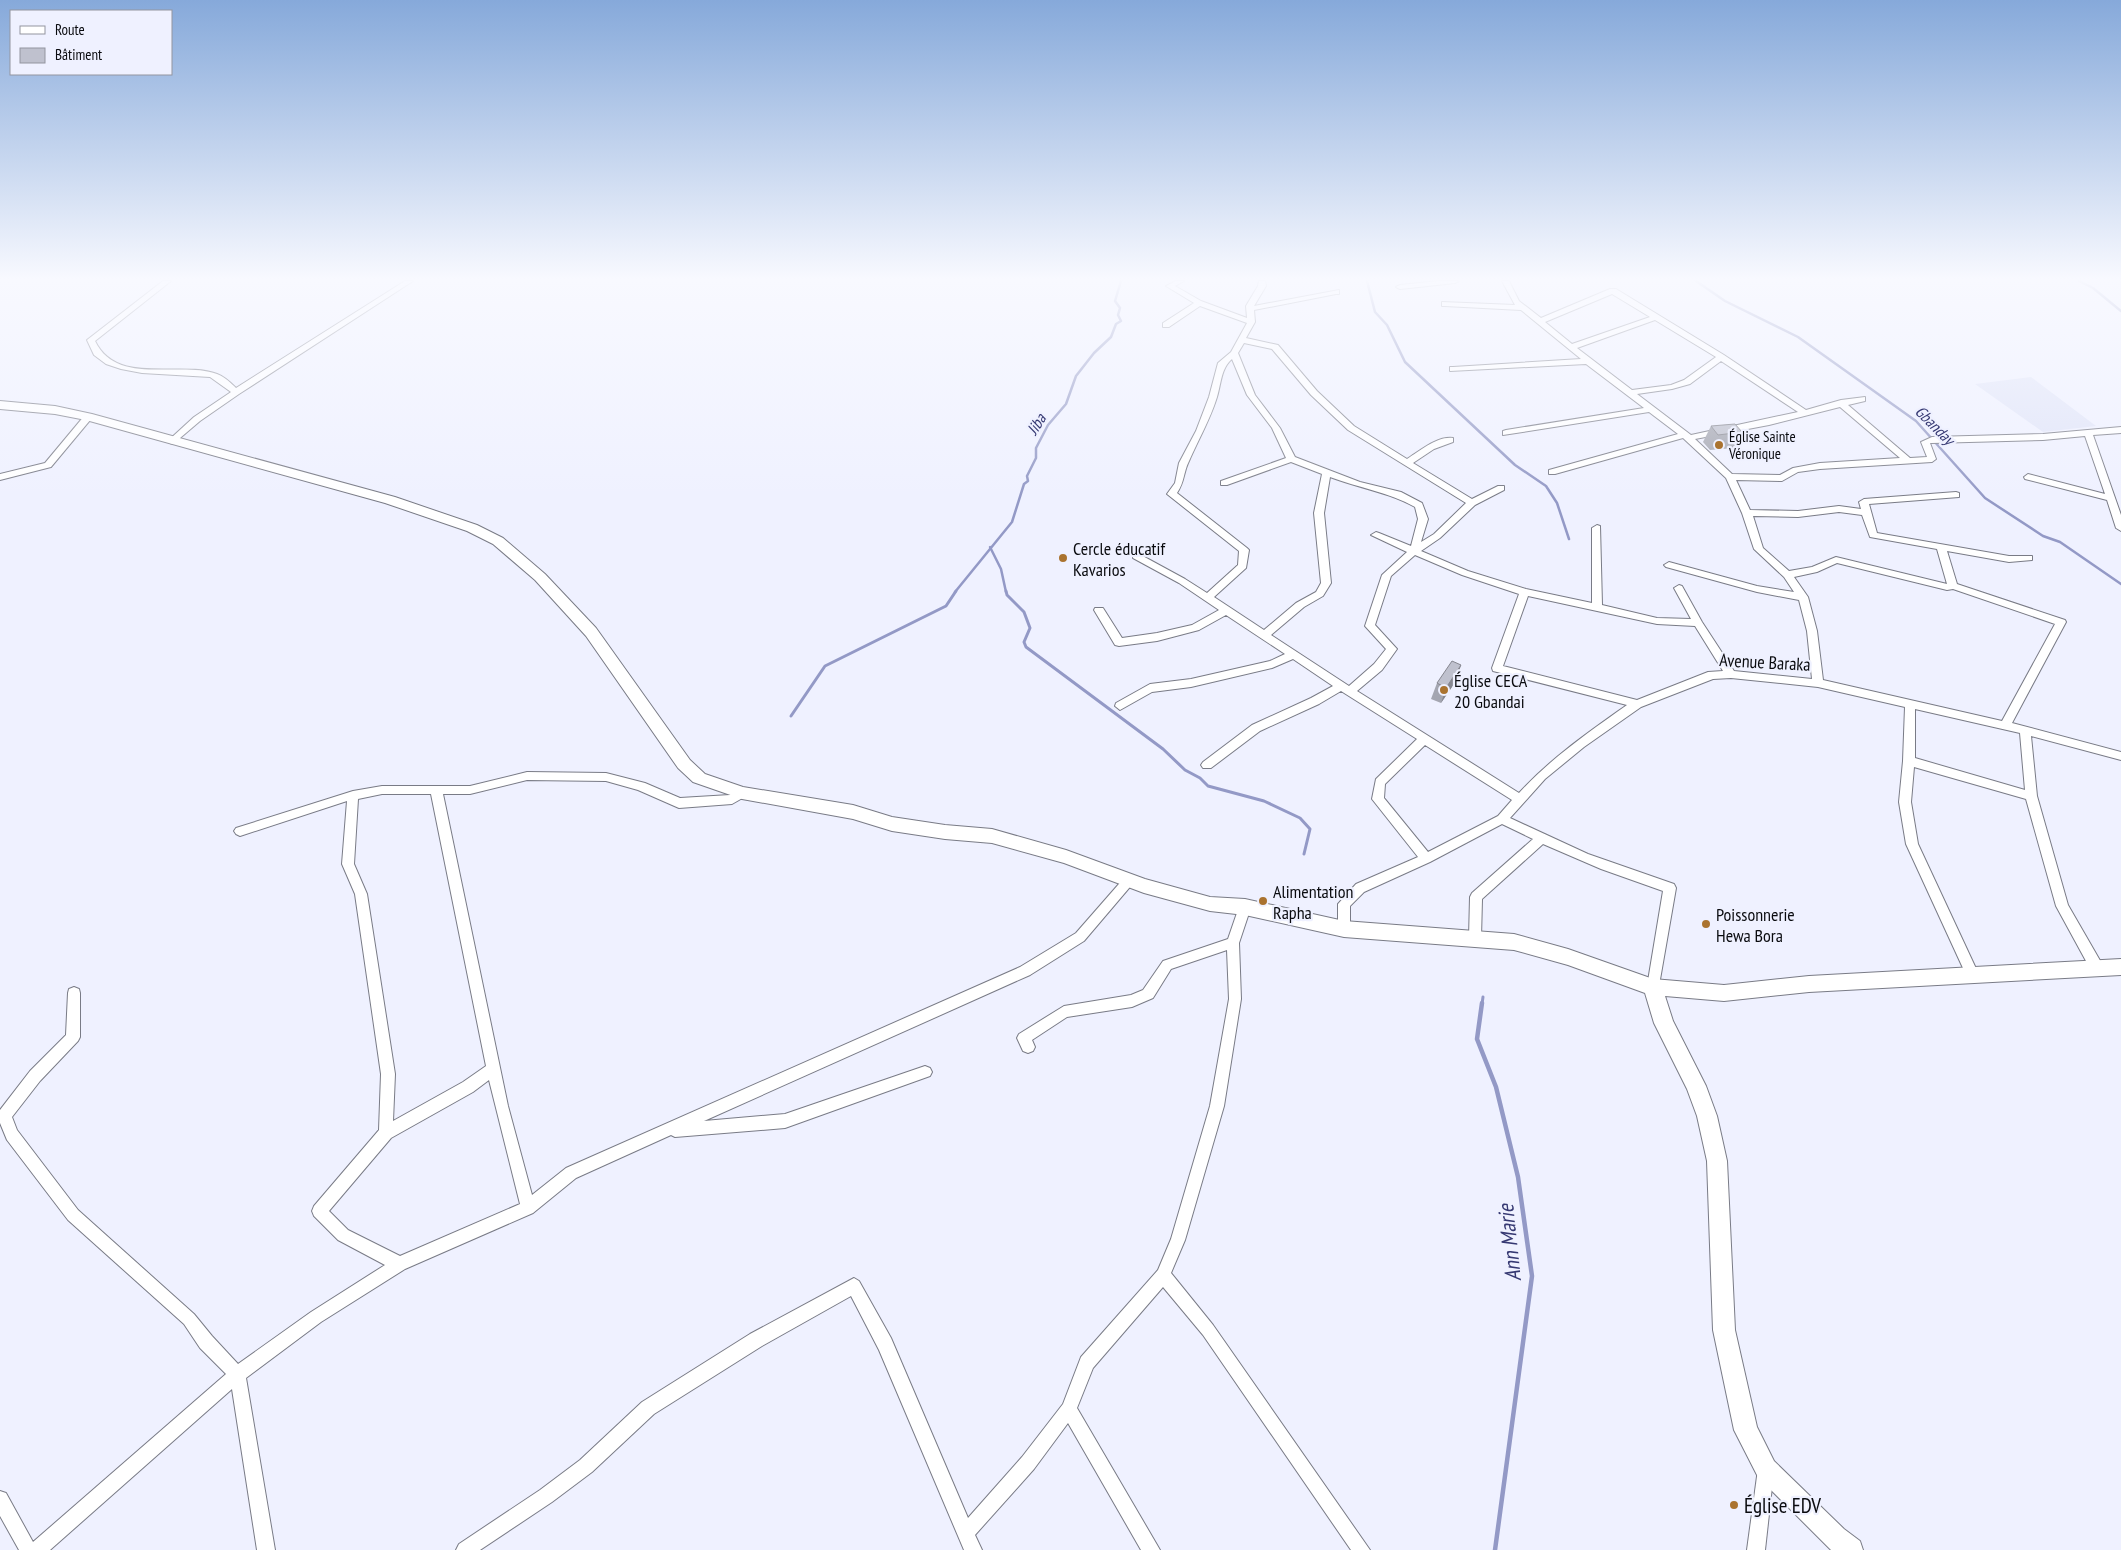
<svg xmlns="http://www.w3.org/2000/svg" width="2121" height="1550" viewBox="0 0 2121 1550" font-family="'PT Sans Narrow',sans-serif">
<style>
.built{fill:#e0e4f8}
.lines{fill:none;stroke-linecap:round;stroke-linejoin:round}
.stream-far2{stroke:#9399c6;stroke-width:2.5}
.stream-far1{stroke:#9399c6;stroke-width:3}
.stream{stroke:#9399c6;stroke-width:4.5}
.street-casing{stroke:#797b86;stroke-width:2}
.secondary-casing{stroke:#797b86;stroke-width:2}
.street{fill:#fff;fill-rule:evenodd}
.secondary{fill:#fff;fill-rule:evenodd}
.wall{fill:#a4a6b1}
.shaded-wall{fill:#868790}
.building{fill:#bfc1ce;stroke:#868790}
.poi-dot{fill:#aa732f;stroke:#eff1ff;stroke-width:2}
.labels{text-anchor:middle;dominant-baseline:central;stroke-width:4.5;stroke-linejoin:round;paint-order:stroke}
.far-poi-label{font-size:15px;fill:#0a0b0f;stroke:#eff1ff;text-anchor:start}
.far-water-label{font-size:16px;font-style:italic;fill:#353872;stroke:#eff1ff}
.poi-label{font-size:18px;fill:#0a0b0f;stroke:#eff1ff;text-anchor:start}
.street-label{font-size:18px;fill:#0a0b0f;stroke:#eff1ff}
.near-poi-label{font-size:21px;fill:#0a0b0f;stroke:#eff1ff;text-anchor:start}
.near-water-label{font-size:22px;font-style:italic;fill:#353872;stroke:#eff1ff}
</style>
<rect width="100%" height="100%" fill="#eff1ff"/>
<polygon class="built" points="2031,377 2096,426 2043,432 1975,384"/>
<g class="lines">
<g class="stream-far2">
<polyline points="1367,281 1375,312 1387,325 1405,362 1515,465 1546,486 1557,503 1569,539"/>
<polyline points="1696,281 1725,301 1798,337 1916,421 1985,498 2043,536 2060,542 2121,584"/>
<polyline points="2079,281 2093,288 2121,311"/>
<polyline points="990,547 1001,569 1006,592"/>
<polyline points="955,592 1012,522 1024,484 1028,481 1027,476 1036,458 1036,448 1048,425 1066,404 1076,376 1094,353 1111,337 1116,324 1121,321 1118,315 1120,308 1115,301 1121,281"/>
</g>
<g class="stream-far1">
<polyline points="1006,591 1007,595 1024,612 1030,628 1024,642 1026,647 1163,749 1185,770 1200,778 1208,786 1264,801 1300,818 1310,829 1304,854"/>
<polyline points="791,716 825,666 946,606 956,591"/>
<polyline points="1482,1004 1483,997"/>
</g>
<polyline class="stream" points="1482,1003 1477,1039 1496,1087 1518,1177 1532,1276 1495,1550"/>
<g class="street-casing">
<g id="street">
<path d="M 163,281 L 171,281 L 95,341 C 117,387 180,360 217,374 C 225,377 231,383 236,388 L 405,281 L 413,281 L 239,394 L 200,421 L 173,444 L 170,443 L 170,439 L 194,417 L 231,392 L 210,377 L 142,373 L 121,369 L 106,364 L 94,355 L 87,340 Z"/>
<path d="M 1176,281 L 1184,281 L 1175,286 L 1201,301 L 1247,318 L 1246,306 L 1258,286 L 1259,281 L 1265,281 L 1266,286 L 1254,306 L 1339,290 L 1339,294 L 1336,294 L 1254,310 L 1255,322 L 1246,338 L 1278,345 L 1317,391 L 1354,426 L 1407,459 C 1420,451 1437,436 1453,438 L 1453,442 L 1434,449 L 1413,463 L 1472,499 L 1498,486 L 1504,486 L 1504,490 L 1475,505 L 1440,538 L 1421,551 L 1468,571 L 1526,589 L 1592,603 L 1592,528 L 1597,525 L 1600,526 L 1602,605 L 1657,618 L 1691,619 L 1674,588 L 1679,585 L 1682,586 L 1702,622 L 1734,671 L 1812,679 L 1807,631 L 1799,600 L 1757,592 L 1666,567 L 1664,565 L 1669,562 L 1757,586 L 1794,592 L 1784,577 L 1754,549 L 1742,513 L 1726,478 L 1683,438 L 1555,474 L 1549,474 L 1549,470 L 1678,434 L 1649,412 L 1503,435 L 1503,431 L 1506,430 L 1644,408 L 1586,364 L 1450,371 L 1450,367 L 1453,367 L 1581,359 L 1521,310 L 1445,306 L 1442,306 L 1442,302 L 1515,305 L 1502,281 L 1509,281 L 1519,301 L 1541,318 L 1610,289 L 1616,289 L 1724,355 L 1806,410 L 1841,400 L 1865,397 L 1865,401 L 1848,405 L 1910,458 L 1927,457 L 1921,442 L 1932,437 L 2043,434 L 2121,427 L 2121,433 L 2093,435 L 2121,515 L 2121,531 L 2116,528 L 2107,500 L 2025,479 L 2024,477 L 2028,474 L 2105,494 L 2085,436 L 2043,440 L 1932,443 L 1930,443 L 1936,459 L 1932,462 L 1820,469 L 1798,472 L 1782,481 L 1736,480 L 1750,510 L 1798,511 L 1839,506 L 1861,509 L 1859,502 L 1864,499 L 1956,492 L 1959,493 L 1959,497 L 1869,504 L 1877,533 L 2009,556 L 2032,556 L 2032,560 L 2009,562 L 1947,551 L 1957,584 L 2065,620 L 2066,622 L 2012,723 L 2121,752 L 2121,760 L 2031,736 L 2037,796 L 2068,905 L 2102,964 L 2103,968 L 2102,972 L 2097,974 L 2092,972 L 2056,906 L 2026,799 L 1914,767 L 1911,802 L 1918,844 L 1979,975 L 1978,979 L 1973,981 L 1968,979 L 1906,844 L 1899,802 L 1903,761 L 1905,707 L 1818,687 L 1731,678 L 1713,679 L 1641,707 L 1584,747 L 1545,779 L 1510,818 L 1588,854 L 1674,884 L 1676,888 L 1658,991 L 1653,993 L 1648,991 L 1647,987 L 1663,891 L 1601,869 L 1543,844 L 1482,899 L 1481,938 L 1479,942 L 1475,943 L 1471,942 L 1469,938 L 1470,897 L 1472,893 L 1533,839 L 1502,824 L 1430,862 L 1364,892 L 1350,906 L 1350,929 L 1348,933 L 1344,934 L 1340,933 L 1338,929 L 1338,904 L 1356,884 L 1418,857 L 1372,799 L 1376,779 L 1417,739 L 1341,691 L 1319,704 L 1260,731 L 1211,768 L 1203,768 L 1201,765 L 1203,762 L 1252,725 L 1311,698 L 1333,686 L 1293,659 L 1272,668 L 1191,687 L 1152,692 L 1120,710 L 1115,706 L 1116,703 L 1150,684 L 1191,679 L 1270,661 L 1285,654 L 1226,615 L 1199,630 L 1157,641 L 1119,646 L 1115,645 L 1094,610 L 1095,608 L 1103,608 L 1122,638 L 1157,633 L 1192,625 L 1219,610 L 1179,583 L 1133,558 L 1133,554 L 1139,554 L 1185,579 L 1207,593 L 1238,565 L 1239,551 L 1167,494 L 1175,483 L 1179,463 L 1196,431 L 1209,397 L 1218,363 L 1231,352 L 1247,323 L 1200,306 L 1169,327 L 1163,327 L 1163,323 L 1194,303 L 1166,286 ZM 1612,294 L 1650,317 L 1572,344 L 1545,322 ZM 1655,320 L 1716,357 L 1684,380 L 1671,385 L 1632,390 L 1577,348 ZM 1244,343 L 1272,349 L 1311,395 L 1348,430 L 1466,503 L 1434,534 L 1421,542 L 1428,519 L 1422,503 L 1401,492 L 1360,482 L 1295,457 L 1280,428 L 1255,395 L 1238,353 ZM 1232,359 L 1247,395 L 1272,428 L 1286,458 L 1221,481 L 1221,485 L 1227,485 L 1291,462 L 1322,474 L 1314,513 L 1321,583 L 1316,592 L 1296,603 L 1264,630 L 1214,597 L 1246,568 L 1249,550 L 1247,548 L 1177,493 C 1185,481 1183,473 1189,461 C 1198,440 1210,420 1217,397 C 1221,384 1221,368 1232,359 ZM 1721,361 L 1798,412 L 1691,435 L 1637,394 L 1672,389 L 1690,384 ZM 1840,407 L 1900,458 L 1820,463 L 1793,468 L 1780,475 L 1732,474 L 1695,439 L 1769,425 ZM 1330,477 C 1359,488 1388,492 1415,507 L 1418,519 L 1411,546 L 1379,533 L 1376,532 L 1371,535 L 1407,552 L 1382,575 L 1365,626 L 1386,649 L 1374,664 L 1349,686 L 1271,635 L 1304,607 L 1323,596 L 1331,583 L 1324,513 ZM 1839,512 L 1862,515 L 1870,537 L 1937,549 L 1947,584 L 1836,557 L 1812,567 L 1789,571 L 1763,548 L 1753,516 L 1798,517 ZM 1415,555 L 1462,575 L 1519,594 L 1492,668 L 1493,671 L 1627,705 C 1589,732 1551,758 1519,793 L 1357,691 L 1382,670 L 1397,649 L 1375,625 L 1391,576 ZM 1837,563 L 1947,590 L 1953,589 L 2055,624 L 2002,721 L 1823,680 L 1817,631 L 1808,597 L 1794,577 L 1817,572 ZM 1528,596 L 1657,624 L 1695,626 L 1723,671 L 1708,672 L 1637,700 L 1503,666 ZM 1915,709 L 2020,733 L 2025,790 L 1915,758 ZM 1425,745 L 1512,800 L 1498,816 L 1428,852 L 1384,798 L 1385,784 Z"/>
<polygon points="1439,281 1459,281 1455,283 1400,289 1396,287 1400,285"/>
<polygon points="88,414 91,415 91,419 51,467 0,480 0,474 45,463 85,415"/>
<path d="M 527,772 L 606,773 L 645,783 L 680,798 L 730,795 L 742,789 L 746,790 L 748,793 L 746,796 L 732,804 L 679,808 L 638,790 L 606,781 L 527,780 L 470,794 L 443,794 L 508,1106 L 532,1195 L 566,1168 L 1020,967 L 1076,933 L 1125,877 L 1129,876 L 1133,877 L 1135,881 L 1084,941 L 1030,975 L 704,1121 L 785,1114 L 925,1066 L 930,1068 L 932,1072 L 930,1076 L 785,1128 L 675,1137 L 671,1135 L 576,1178 L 533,1213 L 405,1269 L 321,1322 L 246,1378 L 275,1550 L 257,1550 L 232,1389 L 50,1550 L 19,1550 L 0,1516 L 0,1491 L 6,1493 L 33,1542 L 226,1374 L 200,1348 L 184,1324 L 68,1220 L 7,1140 L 0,1123 L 0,1110 L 30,1071 L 66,1035 L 68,993 L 69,989 L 74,987 L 79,989 L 80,993 L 80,1037 L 78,1041 L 40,1081 L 12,1117 L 17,1130 L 78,1210 L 194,1314 L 212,1336 L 238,1364 L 311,1312 L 385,1265 L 338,1240 L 314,1216 L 312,1211 L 314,1206 L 379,1130 L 381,1074 L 355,894 L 342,864 L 347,801 L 240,836 L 236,834 L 234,831 L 236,828 L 353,791 L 382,786 L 470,786 ZM 382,794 L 431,794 L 486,1066 L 463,1082 L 393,1121 L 395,1074 L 367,894 L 354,864 L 358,799 ZM 489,1080 L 520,1204 L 400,1256 L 348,1230 L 329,1211 L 391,1138 L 473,1092 Z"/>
<polygon points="1245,902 1249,903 1251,907 1239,943 1241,999 1224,1106 1185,1240 1171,1273 1213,1325 1370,1550 1351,1550 1203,1335 1163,1287 1093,1368 1077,1408 1160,1550 1141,1550 1068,1423 1034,1469 975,1535 982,1550 964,1550 879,1350 851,1296 762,1346 654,1414 592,1472 552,1502 480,1550 456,1550 459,1544 540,1490 580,1460 642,1402 750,1334 854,1278 859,1281 891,1338 968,1518 1022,1457 1063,1404 1081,1357 1158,1270 1171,1239 1210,1106 1229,999 1227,950 1171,969 1153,998 1132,1007 1067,1017 1032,1040 1035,1047 1033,1051 1028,1053 1023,1051 1017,1038 1019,1034 1064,1006 1131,995 1143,990 1163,961 1228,939 1239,907 1241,903"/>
<polygon points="1766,1461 1772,1463 1774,1469 1765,1550 1747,1550 1758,1469 1760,1463"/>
</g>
</g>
<g class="secondary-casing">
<polygon id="secondary" points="0,401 55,406 92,414 395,497 477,525 503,538 545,574 596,628 690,760 705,774 743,787 853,805 892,817 945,825 992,829 1066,850 1145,879 1210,897 1245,899 1344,921 1514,934 1568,949 1653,979 1724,985 1809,976 2121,959 2121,975 1809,992 1724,1001 1665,996 1673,1021 1706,1086 1717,1116 1727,1161 1735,1330 1757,1427 1774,1461 1844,1529 1860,1541 1863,1550 1831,1550 1758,1477 1734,1430 1713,1330 1707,1161 1697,1116 1687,1089 1654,1023 1645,993 1568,965 1514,950 1344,937 1245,915 1210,911 1144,893 1064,863 992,843 945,839 892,831 853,819 742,799 693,782 678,768 586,636 535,580 493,544 467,531 385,503 86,420 55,414 0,409"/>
</g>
<use href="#street" class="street"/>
<use href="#secondary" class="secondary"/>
</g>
<g class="wall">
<polygon points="1711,426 1742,432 1734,448 1710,450 1703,442"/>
<polygon points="1461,665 1456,681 1441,703 1431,699 1437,683"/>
</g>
<polygon class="shaded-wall" points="1461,665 1456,681 1441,703 1446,688"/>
<g class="building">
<polygon points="1735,424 1742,432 1718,435 1711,426"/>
<polygon points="1452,661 1461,665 1446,688 1437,683"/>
</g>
<linearGradient id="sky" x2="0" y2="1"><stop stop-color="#86a9da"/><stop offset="0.56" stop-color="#f8f9ff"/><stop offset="1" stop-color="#f8f9ff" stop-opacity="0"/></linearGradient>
<rect width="2121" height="498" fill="url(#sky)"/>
<g class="poi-dot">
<circle cx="1719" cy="445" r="5"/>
<circle cx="1063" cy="558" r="5"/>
<circle cx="1444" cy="690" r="5"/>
<circle cx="1263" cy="901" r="5"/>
<circle cx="1706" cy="924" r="5"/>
<circle cx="1734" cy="1505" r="5"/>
</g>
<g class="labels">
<g class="far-poi-label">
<text x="1729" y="436">Église Sainte<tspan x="1729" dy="17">Véronique</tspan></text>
</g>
<g class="far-water-label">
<text transform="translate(1036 424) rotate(-58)">Jiba</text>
<text transform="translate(1935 425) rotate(45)">Gbanday</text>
</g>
<g class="poi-label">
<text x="1073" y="548">Cercle éducatif<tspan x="1073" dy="21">Kavarios</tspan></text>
<text x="1454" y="680">Église CECA<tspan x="1454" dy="21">20 Gbandai</tspan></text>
<text x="1273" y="891">Alimentation<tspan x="1273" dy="21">Rapha</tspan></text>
<text x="1716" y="914">Poissonnerie<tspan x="1716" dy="21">Hewa Bora</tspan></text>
</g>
<g class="street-label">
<text transform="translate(1765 662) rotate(3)">Avenue Baraka</text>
</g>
<g class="near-poi-label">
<text x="1744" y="1505">Église EDV</text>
</g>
<g class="near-water-label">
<text transform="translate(1509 1243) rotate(-96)">Ann Marie</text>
</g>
</g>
<rect x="10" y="10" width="162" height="65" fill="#eff1ff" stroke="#93959f"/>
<rect x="20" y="26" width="25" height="8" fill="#ffffff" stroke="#93959f"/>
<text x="55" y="35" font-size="15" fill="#0a0b0f">Route</text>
<rect x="20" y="48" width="25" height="15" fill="#bfc1ce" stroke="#93959f"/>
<text x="55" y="60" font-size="15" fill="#0a0b0f">Bâtiment</text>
</svg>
